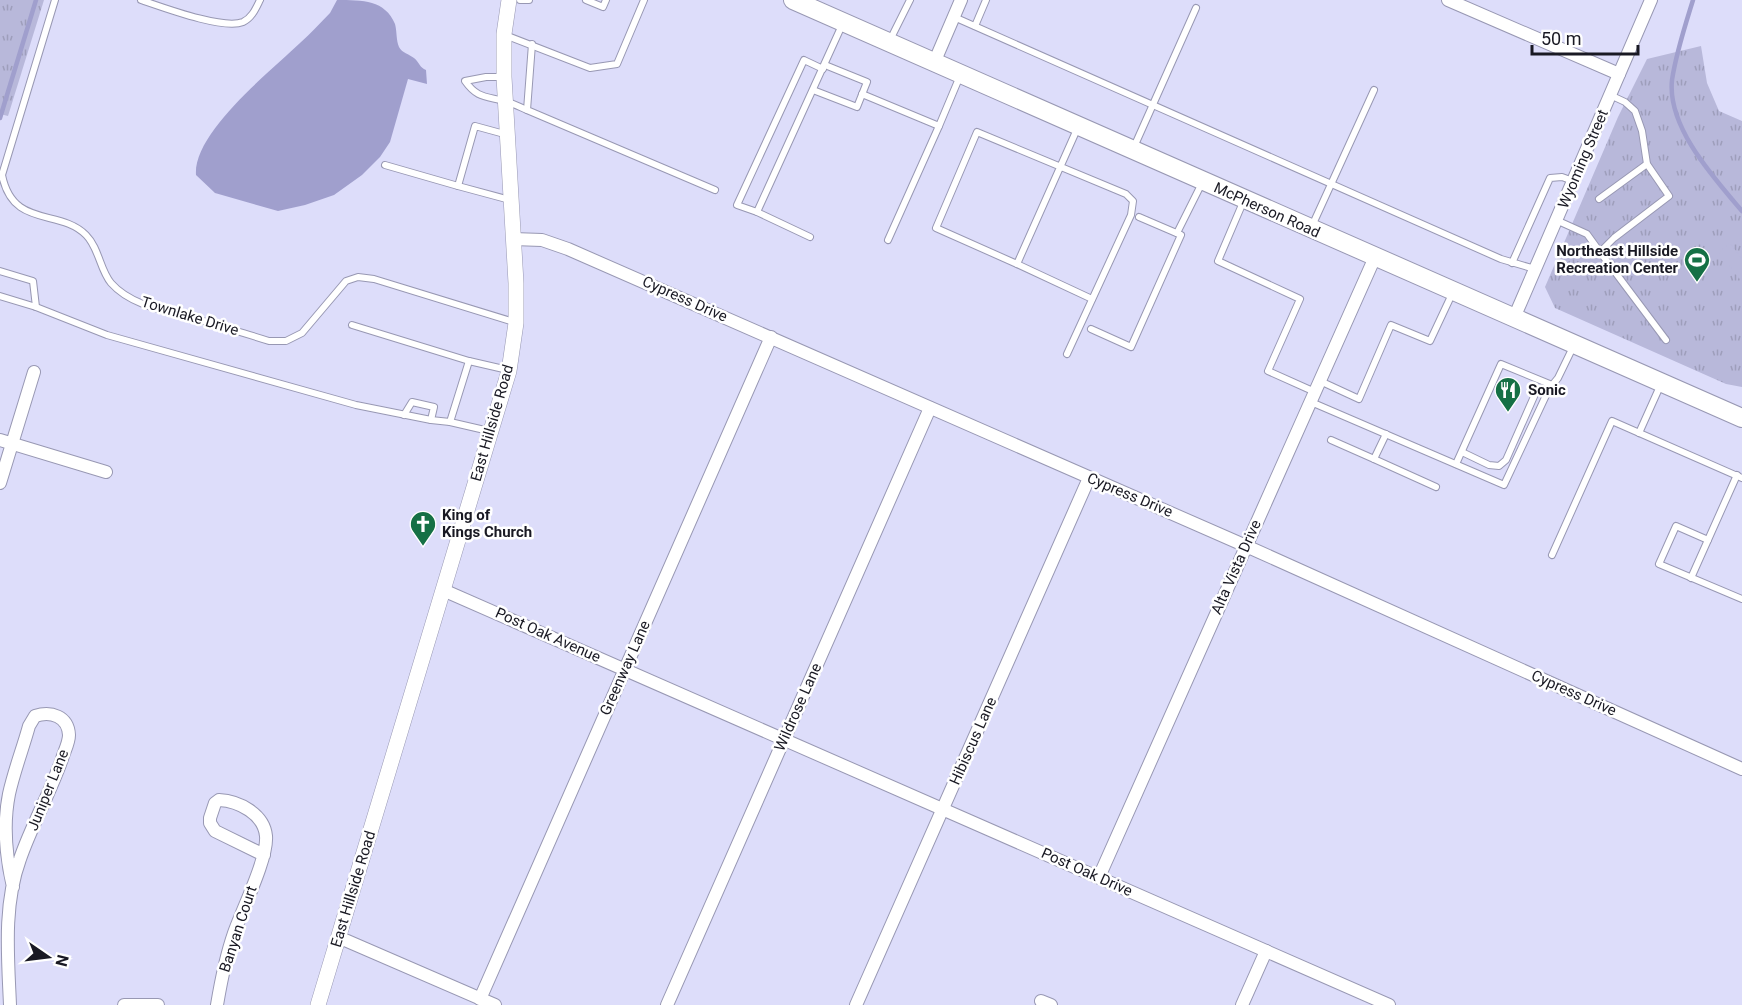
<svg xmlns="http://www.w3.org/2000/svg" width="1742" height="1005" viewBox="0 0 1742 1005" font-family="Roboto,sans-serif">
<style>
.park{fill:url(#park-tufts)}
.garden{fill:#b8b8da}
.water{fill:#a09fcd}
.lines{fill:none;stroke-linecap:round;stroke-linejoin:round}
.stream{stroke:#a09fcd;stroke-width:4.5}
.service-casing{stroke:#9898b3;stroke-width:8}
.minor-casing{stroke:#9898b3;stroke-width:14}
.tertiary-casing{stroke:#9898b3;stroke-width:16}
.secondary-casing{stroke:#9898b3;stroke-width:20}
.service{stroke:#fff;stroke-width:6}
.minor{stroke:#fff;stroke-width:12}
.tertiary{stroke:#fff;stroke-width:15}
.secondary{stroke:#fff;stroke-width:18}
.labels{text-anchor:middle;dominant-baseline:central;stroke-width:5;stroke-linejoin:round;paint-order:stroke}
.street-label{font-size:15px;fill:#191923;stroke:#fff}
.poi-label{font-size:15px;font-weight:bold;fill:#191923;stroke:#fff;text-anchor:start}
</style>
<defs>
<pattern id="park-tufts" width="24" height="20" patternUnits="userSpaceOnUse" patternTransform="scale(1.5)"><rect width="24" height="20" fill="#b8b8da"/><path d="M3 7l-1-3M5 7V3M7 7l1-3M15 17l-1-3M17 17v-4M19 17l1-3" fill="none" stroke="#9e9ebb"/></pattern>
</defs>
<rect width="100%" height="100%" fill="#ddddfa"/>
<g class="park">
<polygon points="0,0 44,0 8,116 0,114"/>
<polygon points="1701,46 1707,83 1719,111 1742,121 1742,387 1726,384 1555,308 1545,287 1618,117 1647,59"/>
</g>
<polygon class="garden" points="1730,243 1742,259 1742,282 1719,252"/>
<path class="water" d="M 337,0 C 363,0 385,0 395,24 C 397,31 396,40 399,47 C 402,53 409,54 414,58 C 419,62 420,68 426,70 L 427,84 L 408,79 L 390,142 L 380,157 L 362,175 L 334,195 L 305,205 L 278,211 L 215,193 L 196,175 C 193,132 271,71 300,43 C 310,34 320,23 330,13 Z"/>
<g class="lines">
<g class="stream">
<path d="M 1693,0 C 1685,26 1676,53 1672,80 C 1667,127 1714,178 1742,211"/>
<polyline points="0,118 36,0"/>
</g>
<g class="service-casing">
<g id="service">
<path d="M 55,0 L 2,175 C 13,229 59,208 86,235 C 99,248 100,270 111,283 C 131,306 167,311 194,318 C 219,326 244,333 269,341 L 286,341 L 302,333 L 346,281 L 358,277 L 374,279 L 514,322"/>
<path d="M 141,0 C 162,7 223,30 243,22 C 252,18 256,8 260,0"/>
<polyline points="520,0 529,0"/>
<polyline points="586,0 603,7 606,0"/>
<polyline points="954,17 1501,259 1535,269"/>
<polyline points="975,26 986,0"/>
<polyline points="505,35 590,68 617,64 644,0"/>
<polyline points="890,40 910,0"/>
<polyline points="532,44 527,110 715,190"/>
<path d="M 504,77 L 486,77 L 465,81 C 477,98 485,96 504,101 C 512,103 520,107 527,110"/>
<polyline points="813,90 857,107 867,82 825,65"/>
<polyline points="862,94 939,126 960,76"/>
<polyline points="1610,95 1625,102 1635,111 1642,131 1647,164 1669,196 1614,238 1600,252 1666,340"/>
<polyline points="1134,147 1196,8"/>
<polyline points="385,165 458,186 475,126 508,135"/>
<polyline points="458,186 510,200"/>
<polyline points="1599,199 1647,164"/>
<polyline points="1244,200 1218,261 1300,299 1268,371 1315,392"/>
<polyline points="757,212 737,205 804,60 823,69"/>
<polyline points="1556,220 1587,234 1600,252"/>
<polyline points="1312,226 1374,90"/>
<polyline points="1177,233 1202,183"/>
<polyline points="810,237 757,212 843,23"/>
<polyline points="888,240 939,126"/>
<polyline points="1512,263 1550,178 1562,177 1573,181"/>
<polyline points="1017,264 1092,299"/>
<polyline points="0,271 33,281 36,307"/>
<polyline points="0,296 36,307 107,335 356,405 431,420 450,422 489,431"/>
<polyline points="352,325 469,361 508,370"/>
<polyline points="1091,329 1131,347 1181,235 1139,217"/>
<polyline points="1067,354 1131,215 1133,201 1126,194 977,132 936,228 1017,264 1078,127"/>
<polyline points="1320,381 1359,399 1391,325 1430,341 1453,292"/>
<polyline points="1311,402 1504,485 1549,389 1558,378 1574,345"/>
<polyline points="404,415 412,402 434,407 431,420"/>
<polyline points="450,422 469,361"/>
<polyline points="1639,433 1661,384"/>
<polyline points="1386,434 1374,459 1436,487"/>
<polyline points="1331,440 1374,459"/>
<polyline points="1462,452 1489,465 1499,466 1506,460 1536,392 1549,389"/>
<polyline points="1456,464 1501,364 1552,385"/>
<polyline points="1708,540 1676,526 1659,564 1742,599"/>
<polyline points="1552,555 1612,421 1742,478"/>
<polyline points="1691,578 1737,475"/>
</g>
</g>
<g class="minor-casing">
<g id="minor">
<polyline points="1448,0 1619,74"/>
<polyline points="934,63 961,0"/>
<polyline points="513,239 542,240 568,249 1246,546 1742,769"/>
<polyline points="1514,318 1651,0"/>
<polyline points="0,440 106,472"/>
<polyline points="0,483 34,372"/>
<polyline points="443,590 1389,1005"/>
<polyline points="1099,877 1375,257"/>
<polyline points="338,937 495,1005"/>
<polyline points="480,999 771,337"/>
<polyline points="1041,1001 1051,1005"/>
<path d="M 10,1005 C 8,957 3,905 20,859 C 32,824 51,792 63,756 C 65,750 69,742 69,735 C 68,716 51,711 35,716 L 29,726 C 23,748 14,771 9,794 C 3,824 6,857 13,887"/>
<polyline points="124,1005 158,1005"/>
<path d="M 217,1005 C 221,981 226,956 234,933 C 242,910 268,858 266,836 C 264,814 239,801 219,800 L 215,803 L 210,818 L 210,823 L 215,831 L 264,855"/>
<polyline points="667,1005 930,408"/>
<polyline points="856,1005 1089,478"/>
<polyline points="1242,1005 1266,951"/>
</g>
</g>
<g class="tertiary-casing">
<polyline id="tertiary" points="318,1005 509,371 516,323 516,283 504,77 504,34 509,0"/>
</g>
<g class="secondary-casing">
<polyline id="secondary" points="793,0 1742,418"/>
</g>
<use href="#service" class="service"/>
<use href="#minor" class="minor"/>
<use href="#tertiary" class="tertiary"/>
<use href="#secondary" class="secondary"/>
</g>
<defs>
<g id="stadium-pin" transform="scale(1.35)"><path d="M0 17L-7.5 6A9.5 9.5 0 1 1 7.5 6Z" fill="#157045" stroke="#fff"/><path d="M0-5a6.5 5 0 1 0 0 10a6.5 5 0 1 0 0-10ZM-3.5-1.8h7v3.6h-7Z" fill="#fff"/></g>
<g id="restaurant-pin" transform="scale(1.35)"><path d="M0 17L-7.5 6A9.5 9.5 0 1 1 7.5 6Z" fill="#157045" stroke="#fff"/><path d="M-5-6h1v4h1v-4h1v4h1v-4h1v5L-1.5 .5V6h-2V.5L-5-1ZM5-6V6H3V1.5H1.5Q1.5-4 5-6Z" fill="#fff"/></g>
<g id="church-pin" transform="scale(1.35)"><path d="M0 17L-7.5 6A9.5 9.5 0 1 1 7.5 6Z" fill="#157045" stroke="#fff"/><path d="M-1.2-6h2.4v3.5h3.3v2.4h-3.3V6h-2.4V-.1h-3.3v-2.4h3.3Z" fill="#fff"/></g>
</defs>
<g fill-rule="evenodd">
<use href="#stadium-pin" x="1697" y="260"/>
<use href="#restaurant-pin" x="1508" y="390"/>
<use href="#church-pin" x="423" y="524"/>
</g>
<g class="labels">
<g class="street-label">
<text transform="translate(1583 159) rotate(-67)">Wyoming Street</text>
<text transform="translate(1267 210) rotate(24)">McPherson Road</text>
<text transform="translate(685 299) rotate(24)">Cypress Drive</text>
<text transform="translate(190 316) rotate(17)">Townlake Drive</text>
<text transform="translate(492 423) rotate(-74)">East Hillside Road</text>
<text transform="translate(1130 495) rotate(23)">Cypress Drive</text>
<text transform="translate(1236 567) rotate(-66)">Alta Vista Drive</text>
<text transform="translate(548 635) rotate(24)">Post Oak Avenue</text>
<text transform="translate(625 668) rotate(-66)">Greenway Lane</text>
<text transform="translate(1574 693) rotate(24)">Cypress Drive</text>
<text transform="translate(798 707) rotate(-66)">Wildrose Lane</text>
<text transform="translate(973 741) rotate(-66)">Hibiscus Lane</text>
<text transform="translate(48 790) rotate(-68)">Juniper Lane</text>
<text transform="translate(1087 872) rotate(24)">Post Oak Drive</text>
<text transform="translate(353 889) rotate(-73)">East Hillside Road</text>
<text transform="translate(238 929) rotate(-72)">Banyan Court</text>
</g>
<g class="poi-label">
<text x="1678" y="251" text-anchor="end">Northeast Hillside<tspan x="1678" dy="17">Recreation Center</tspan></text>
<text x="1528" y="390">Sonic</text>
<text x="442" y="515">King of<tspan x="442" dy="17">Kings Church</tspan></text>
</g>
</g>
<g transform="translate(48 957) rotate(104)" stroke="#ffffff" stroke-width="4.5" paint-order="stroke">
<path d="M0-4.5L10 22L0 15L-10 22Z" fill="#191923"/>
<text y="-9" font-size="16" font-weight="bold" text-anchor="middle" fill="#191923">N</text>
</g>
<path d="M1532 45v9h106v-9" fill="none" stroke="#191923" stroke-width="3"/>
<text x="1541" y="45" font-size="18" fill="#191923" stroke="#ffffff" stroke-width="4.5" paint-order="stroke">50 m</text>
</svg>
